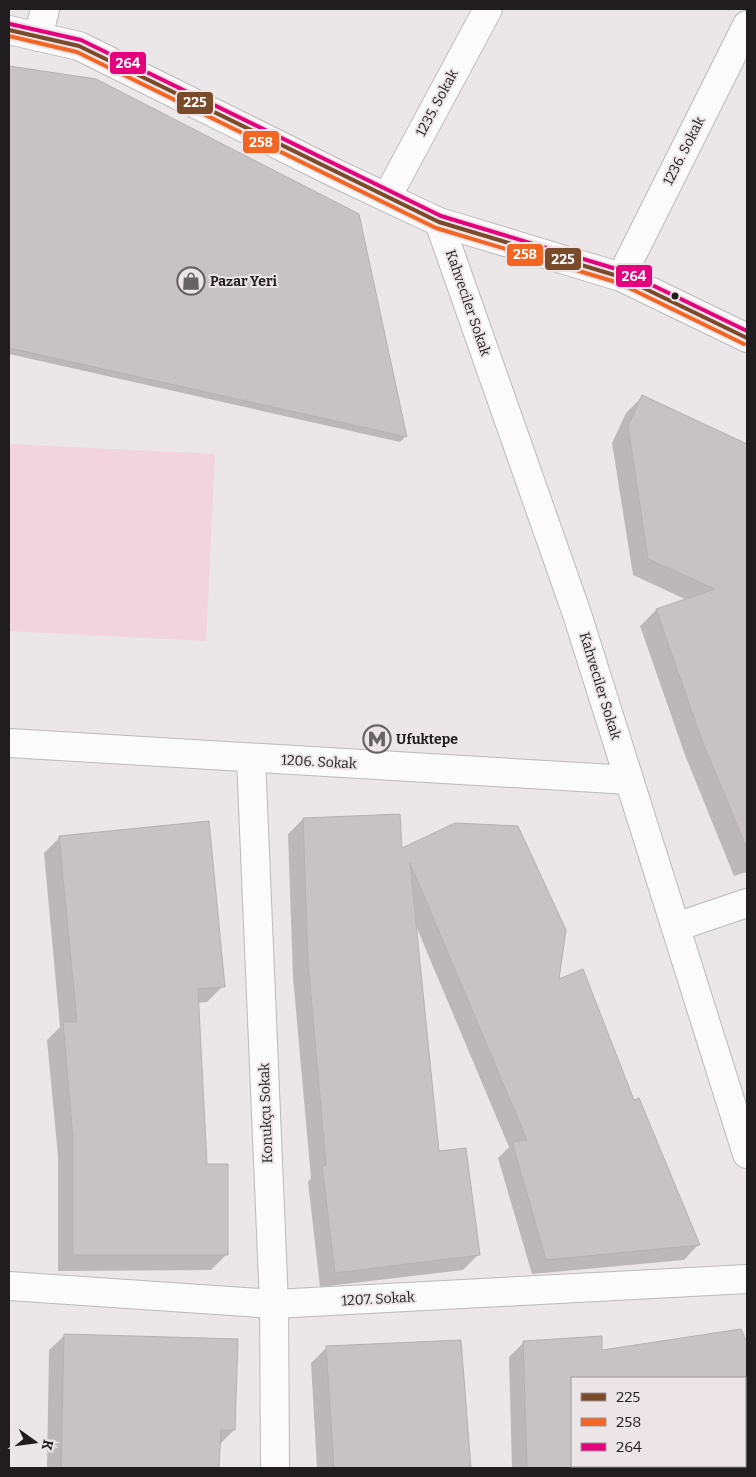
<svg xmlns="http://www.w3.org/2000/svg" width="756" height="1477" viewBox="0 0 756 1477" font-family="Bitter,serif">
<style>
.green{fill:#f2d4df}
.shadow{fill:#0003;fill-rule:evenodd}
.building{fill:#c7c3c5;stroke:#b5b1b3}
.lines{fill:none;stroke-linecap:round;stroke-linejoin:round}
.street-casing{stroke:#bcb9ba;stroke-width:30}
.secondary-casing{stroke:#bcb9ba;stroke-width:30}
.street{stroke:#fcfbfc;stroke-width:28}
.secondary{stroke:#fcfbfc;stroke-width:28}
.bus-1-casing{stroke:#ece5e7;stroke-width:8}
.bus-2-casing{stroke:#ece5e7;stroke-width:8}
.bus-3-casing{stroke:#ece5e7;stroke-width:8}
.bus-1{stroke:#7a4b2a;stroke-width:4}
.bus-2{stroke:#f26522;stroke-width:4}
.bus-3{stroke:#e5007d;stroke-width:4}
.bus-dot{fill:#1f1d1e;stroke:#ece5e7;stroke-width:2}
.labels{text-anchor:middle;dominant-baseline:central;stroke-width:4;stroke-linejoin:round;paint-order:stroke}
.street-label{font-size:14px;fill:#1f1d1e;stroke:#ece5e7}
.poi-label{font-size:14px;font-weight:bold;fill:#1f1d1e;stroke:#ece5e7;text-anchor:start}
.line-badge{stroke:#ece5e7;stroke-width:2}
.badge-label{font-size:14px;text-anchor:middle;font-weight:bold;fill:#fff}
</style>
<rect width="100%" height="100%" fill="#ebe6e8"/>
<polygon class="green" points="9,444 215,454 206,641 9,631"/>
<g class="shadow">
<polygon points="9,67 96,80 358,214 405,437 400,442 9,354"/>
<polygon points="642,397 747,445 747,872 734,876 685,755 640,626 656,610 687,600 633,575 612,443 626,413"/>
<polygon points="303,819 401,850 558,981 633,1101 698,1245 684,1260 532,1274 498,1158 509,1147 416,926 438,1153 478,1255 463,1270 320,1287 308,1182 311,1178 293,977 288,834"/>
<polygon points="60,837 223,986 207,1002 197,1003 206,1165 227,1254 211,1270 58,1271 58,1156 47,1040 60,1027 44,853"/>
<path d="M 740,1331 L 747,1346 L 747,1468 L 512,1468 L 509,1357 L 524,1342 L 601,1352 ZM 572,1378 L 745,1378 L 745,1466 L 572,1466 Z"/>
<polygon points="64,1336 234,1430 219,1445 218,1468 47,1468 49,1350"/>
<polygon points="460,1341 470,1468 317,1468 311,1363 327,1347"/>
</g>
<g class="building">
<polygon points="9,66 96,79 359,214 407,437 9,348"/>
<polygon points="642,395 747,444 747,849 701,738 656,609 715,589 648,559 628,426"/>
<polygon points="400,814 402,848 455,823 518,826 566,930 559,979 583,969 634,1100 639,1098 700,1245 546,1260 512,1142 527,1140 410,863 439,1151 466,1148 480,1255 335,1273 322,1166 326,1165 308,961 303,818"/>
<polygon points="209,821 225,987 198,989 207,1164 228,1164 228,1255 73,1255 73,1139 63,1022 77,1022 59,836"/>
<polygon points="741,1329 747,1343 747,1378 572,1378 572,1468 527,1468 523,1341 602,1336 602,1350"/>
<polygon points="64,1334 238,1339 235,1430 221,1430 219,1468 61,1468"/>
<polygon points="461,1340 471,1468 334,1468 326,1346"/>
</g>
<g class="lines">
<g class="street-casing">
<g id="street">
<polyline points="38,37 45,9"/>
<polyline points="387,197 488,9"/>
<polyline points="439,222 577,614 747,1154"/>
<polyline points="621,277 747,25"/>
<polyline points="9,743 629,780"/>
<polyline points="251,758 274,1304 275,1468"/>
<polyline points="676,927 747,903"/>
<polyline points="9,1286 274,1304 747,1279"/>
</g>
</g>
<g class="secondary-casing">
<polyline id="secondary" points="9,30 79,46 337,174 439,222 621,277 747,338"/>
</g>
<use href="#street" class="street"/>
<use href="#secondary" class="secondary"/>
<g class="bus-1-casing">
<polyline id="bus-1" points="9,30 79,46 439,222 621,277 747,338"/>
</g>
<g class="bus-2-casing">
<polyline id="bus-2" points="9,36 77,52 436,228 619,283 744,344"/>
</g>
<g class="bus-3-casing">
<polyline id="bus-3" points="10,24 81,40 441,216 623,271 747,331"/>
</g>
<use href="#bus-1" class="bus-1"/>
<use href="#bus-2" class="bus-2"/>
<use href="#bus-3" class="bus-3"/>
</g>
<defs>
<g id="shop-ring" transform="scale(1.4375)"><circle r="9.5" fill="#ece5e7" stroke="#666365" stroke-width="1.5"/><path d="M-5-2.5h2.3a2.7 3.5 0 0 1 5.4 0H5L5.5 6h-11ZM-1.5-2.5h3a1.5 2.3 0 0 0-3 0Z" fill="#666365"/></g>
<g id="metro-ring" transform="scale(1.4375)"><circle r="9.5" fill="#ece5e7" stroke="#666365" stroke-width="1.5"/><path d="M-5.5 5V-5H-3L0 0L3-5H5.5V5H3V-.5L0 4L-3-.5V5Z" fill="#666365"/></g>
</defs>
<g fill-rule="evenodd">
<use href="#shop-ring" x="191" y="281"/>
<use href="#metro-ring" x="377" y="739"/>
</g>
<circle class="bus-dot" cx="675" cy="296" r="4.5"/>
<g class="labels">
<g class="street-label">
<text transform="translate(437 103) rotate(-62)">1235. Sokak</text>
<text transform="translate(684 151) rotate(-63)">1236. Sokak</text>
<text transform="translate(468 303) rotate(71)">Kahveciler Sokak</text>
<text transform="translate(600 686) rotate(73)">Kahveciler Sokak</text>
<text transform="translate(319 762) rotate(3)">1206. Sokak</text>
<text transform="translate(266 1113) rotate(-92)">Konukçu Sokak</text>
<text transform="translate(378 1299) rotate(-3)">1207. Sokak</text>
</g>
<g class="poi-label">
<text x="210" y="281">Pazar Yeri</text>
<text x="396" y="739">Ufuktepe</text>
</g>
</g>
<g class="line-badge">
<rect x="109" y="51" width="38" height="24" rx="5" fill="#e5007d"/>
<rect x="176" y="91" width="38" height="24" rx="5" fill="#7a4b2a"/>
<rect x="242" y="130" width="38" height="24" rx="5" fill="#f26522"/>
<rect x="506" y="243" width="38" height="24" rx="5" fill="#f26522"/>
<rect x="544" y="247" width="38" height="24" rx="5" fill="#7a4b2a"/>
<rect x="615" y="264" width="38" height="24" rx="5" fill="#e5007d"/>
</g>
<g class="badge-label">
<text x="128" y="68">264</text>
<text x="195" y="107">225</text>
<text x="261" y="147">258</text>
<text x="525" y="259">258</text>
<text x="563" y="264">225</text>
<text x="634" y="281">264</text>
</g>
<rect width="756" height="1477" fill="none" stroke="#1f1d1e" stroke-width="20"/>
<rect x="571" y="1377" width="175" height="90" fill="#ece5e7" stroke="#9a9597"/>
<rect x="581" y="1393" width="25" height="8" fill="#7a4b2a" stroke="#9a9597"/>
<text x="616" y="1402" font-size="15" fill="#1f1d1e">225</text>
<rect x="581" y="1418" width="25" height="8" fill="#f26522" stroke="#9a9597"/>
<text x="616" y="1427" font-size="15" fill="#1f1d1e">258</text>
<rect x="581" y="1443" width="25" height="8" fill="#e5007d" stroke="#9a9597"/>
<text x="616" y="1452" font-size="15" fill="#1f1d1e">264</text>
<g transform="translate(35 1442) rotate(104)" stroke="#ece5e7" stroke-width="4" paint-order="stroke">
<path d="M0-4L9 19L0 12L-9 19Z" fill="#1f1d1e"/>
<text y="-8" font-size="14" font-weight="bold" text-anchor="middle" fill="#1f1d1e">K</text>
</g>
</svg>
